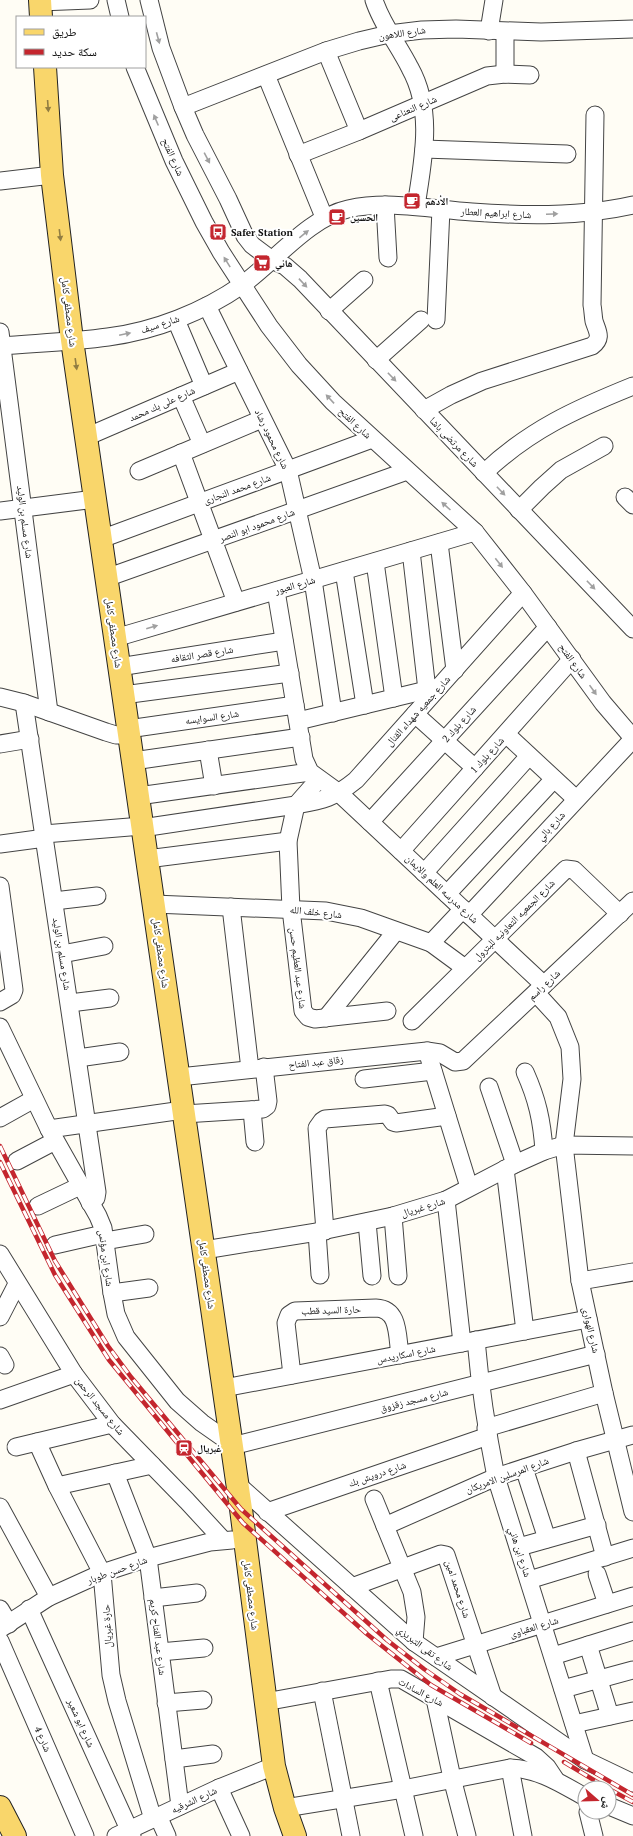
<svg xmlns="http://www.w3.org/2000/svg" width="633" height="1836" viewBox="0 0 633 1836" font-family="'PT Serif','Noto Naskh Arabic',serif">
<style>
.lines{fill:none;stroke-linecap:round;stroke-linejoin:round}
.minor-casing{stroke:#444;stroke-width:19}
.major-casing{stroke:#222;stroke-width:24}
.minor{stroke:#fff;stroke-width:17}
.major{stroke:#f9d66b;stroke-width:22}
.rail-casing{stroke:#c4262e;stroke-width:4.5}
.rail{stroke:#fff;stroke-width:3;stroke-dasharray:9;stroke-linecap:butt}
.oneway{fill:#a0a0a0}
.oneway2{fill:#917d42}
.labels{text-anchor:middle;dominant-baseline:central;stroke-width:4;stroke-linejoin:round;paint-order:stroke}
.street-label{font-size:10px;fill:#111;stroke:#fff}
.poi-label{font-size:10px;font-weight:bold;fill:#111;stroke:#fff;text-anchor:start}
</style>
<rect width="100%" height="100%" fill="#fffdf5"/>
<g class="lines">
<g class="minor-casing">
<g id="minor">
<polyline points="116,0 120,17"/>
<polyline points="149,0 161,48 183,107 195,135 228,199 245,236 252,245 272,260 285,266 300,279 633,629"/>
<path d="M 374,0 C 382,25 398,44 410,68 C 434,111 423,160 416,206"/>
<polyline points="40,2 90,0"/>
<polyline points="489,31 494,0"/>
<polyline points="326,51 359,131"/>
<polyline points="135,67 174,161 204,222 221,252 269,326 299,365 333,402 475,532 523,593 603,703 633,738"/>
<polyline points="505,74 505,32"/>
<polyline points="266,75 324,217"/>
<polyline points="183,107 326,51 359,41 389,34 422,30 456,29 541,32 633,29"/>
<polyline points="424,149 567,154"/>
<polyline points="298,155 359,131 487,76 505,74 530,75"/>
<polyline points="0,181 52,175"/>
<polyline points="385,205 388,258"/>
<polyline points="207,306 288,470 313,580 333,713"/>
<polyline points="329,311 364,280"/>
<polyline points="176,320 204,386"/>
<polyline points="436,320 441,209"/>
<polyline points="0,332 49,712"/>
<path d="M 0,346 C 36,343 72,342 108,337 C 155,331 203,312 242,285 C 274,262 310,217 348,209 C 389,200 430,209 472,212 C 525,216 581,217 633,205"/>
<polyline points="376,360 421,320"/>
<polyline points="181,396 202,444"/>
<path d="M 424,410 L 451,395 L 482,381 L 592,346 C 603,338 597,331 594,321 C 593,315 593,310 592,305 L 595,115"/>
<polyline points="86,437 239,371"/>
<polyline points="181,453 236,602"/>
<polyline points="139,471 262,419"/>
<path d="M 484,473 C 529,430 576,409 633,386"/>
<polyline points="625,497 633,505"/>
<polyline points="519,510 542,487 561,470 604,446"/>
<polyline points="0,511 95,499"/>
<polyline points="101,539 372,439"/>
<polyline points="439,543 455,670"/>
<polyline points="411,551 427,690"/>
<polyline points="375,562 394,698"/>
<polyline points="344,571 365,705"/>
<polyline points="106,578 407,471"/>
<polyline points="276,591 304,759 310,772 339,793 544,985"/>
<polyline points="115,638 475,532"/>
<polyline points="119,667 284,641"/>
<polyline points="123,695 290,673"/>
<polyline points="0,697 24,703 106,732 116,735 129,735"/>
<polyline points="24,703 97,1192 96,1198 90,1203"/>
<polyline points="415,714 475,768"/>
<polyline points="298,721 439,687"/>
<polyline points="128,729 295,705"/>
<polyline points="506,734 576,799"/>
<polyline points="0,744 30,739"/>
<polyline points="208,750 214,786"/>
<polyline points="133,761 301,737"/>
<polyline points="319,779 296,805 288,841 291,909 303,1011 308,1017 315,1019 387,1011"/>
<polyline points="138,796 310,772"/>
<polyline points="370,822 548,627"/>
<path d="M 142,828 L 296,805 C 324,800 334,798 356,780 L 523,593"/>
<polyline points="44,834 142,826"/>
<polyline points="0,844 45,838"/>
<polyline points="401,851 572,659"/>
<polyline points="147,859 288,841"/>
<polyline points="424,873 529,756"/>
<polyline points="0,886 14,990 12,995 0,1002"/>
<polyline points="447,894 554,779"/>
<polyline points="54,901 97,896"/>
<polyline points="154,904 326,911 361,918 431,943 465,968"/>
<polyline points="231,907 250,1069"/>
<polyline points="469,915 633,739"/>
<polyline points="431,943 463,909"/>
<polyline points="62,954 104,946"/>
<polyline points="536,993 558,1017 570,1047 572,1079 564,1145 580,1281 604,1393 633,1512"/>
<polyline points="70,1003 110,998"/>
<polyline points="326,1018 396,931"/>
<polyline points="412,1021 566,869 574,870 620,914"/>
<polyline points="0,1027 49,1129 98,1216 103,1228 112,1293 116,1314 126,1337 177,1401 202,1423 232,1444"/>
<polyline points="427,1051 469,1187"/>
<polyline points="78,1058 120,1052"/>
<path d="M 525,1072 C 537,1099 542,1120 544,1151"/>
<polyline points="179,1077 427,1051 440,1053 455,1062 463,1061 633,901"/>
<polyline points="364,1079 433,1071"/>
<polyline points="489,1087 515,1164"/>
<polyline points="252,1110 255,1142"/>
<polyline points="184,1114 263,1109 267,1106 268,1101 264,1067"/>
<polyline points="0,1118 34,1099"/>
<polyline points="49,1129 183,1110"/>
<polyline points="17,1161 55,1141"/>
<polyline points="505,1169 525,1331"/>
<polyline points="446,1200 462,1343"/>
<polyline points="38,1206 80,1186"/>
<polyline points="393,1216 398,1276"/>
<polyline points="367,1222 372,1276"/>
<polyline points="325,1231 317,1128 322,1121 325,1119 385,1114 388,1115 393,1122 396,1123 447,1116"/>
<polyline points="317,1232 320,1275"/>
<polyline points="105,1241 145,1234"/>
<polyline points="55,1245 103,1234"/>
<polyline points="204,1250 317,1232 393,1216 446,1200 515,1164 544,1151 564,1145 633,1146"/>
<polyline points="0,1254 74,1374 112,1424 187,1501 223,1540"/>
<polyline points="580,1281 633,1272"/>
<polyline points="112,1293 149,1288"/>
<polyline points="0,1317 17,1284"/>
<path d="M 476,1340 C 480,1386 487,1432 496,1477 L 585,1760"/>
<polyline points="0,1356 5,1365"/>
<path d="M 292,1375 L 286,1323 L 289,1315 L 295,1311 L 376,1308 C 400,1309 397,1337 400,1355"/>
<polyline points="224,1388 588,1319"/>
<polyline points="0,1400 74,1374"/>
<polyline points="486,1428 604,1393"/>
<polyline points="37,1442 57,1486 102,1573 111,1675 117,1701 153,1819"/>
<polyline points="232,1446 596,1354"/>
<polyline points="16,1447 112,1424"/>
<polyline points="576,1451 605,1557"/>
<polyline points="524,1468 547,1539"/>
<polyline points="115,1473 148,1558 180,1806"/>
<polyline points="237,1484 414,1642 585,1760 633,1783"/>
<polyline points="57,1486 152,1465"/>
<polyline points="374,1499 412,1592 416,1617 414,1642"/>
<polyline points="0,1507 49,1597"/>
<polyline points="267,1512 488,1436"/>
<polyline points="385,1526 496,1477 576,1451 633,1435"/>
<polyline points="519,1547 597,1525"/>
<polyline points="597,1574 607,1604"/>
<polyline points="529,1580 633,1548"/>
<polyline points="352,1587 441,1554 446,1555 493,1697"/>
<polyline points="153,1598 197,1593"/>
<polyline points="0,1609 9,1624"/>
<polyline points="29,1609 132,1836"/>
<polyline points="0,1629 49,1597 102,1573 148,1558 210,1542 232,1540"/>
<polyline points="0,1641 85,1836"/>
<polyline points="588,1645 610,1716"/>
<polyline points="160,1652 204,1648"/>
<polyline points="553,1656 633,1631"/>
<polyline points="436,1657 633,1596"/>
<polyline points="378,1681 414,1836"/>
<polyline points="563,1689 633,1670"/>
<polyline points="322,1691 351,1836"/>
<polyline points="435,1699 452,1778 467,1836"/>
<polyline points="265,1702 391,1679 401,1679 536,1757 547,1767 555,1779"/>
<polyline points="166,1703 203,1700"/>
<polyline points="574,1724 633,1711"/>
<polyline points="174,1759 213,1754"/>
<polyline points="510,1768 523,1836"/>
<polyline points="219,1788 241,1836"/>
<polyline points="609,1806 633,1816"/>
<path d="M 285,1808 L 403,1789 L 510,1768 C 539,1769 560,1783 585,1797"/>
<polyline points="588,1812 594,1836"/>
<polyline points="158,1816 167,1836"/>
<polyline points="116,1836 219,1788 274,1766"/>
</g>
</g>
<g class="major-casing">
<g id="major">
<polyline points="40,0 41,17"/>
<polyline points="45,67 52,175 72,340 241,1509 274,1766 285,1808 295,1836"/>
<polyline points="0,1807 15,1836"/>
</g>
</g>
<use href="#minor" class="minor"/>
<use href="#major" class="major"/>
<g class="rail-casing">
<g id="rail">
<polyline points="0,1146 55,1261 108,1346 131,1377 241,1509 387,1640 424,1669 460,1694 633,1795"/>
<polyline points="0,1162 55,1275 109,1360 243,1523 367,1634 431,1685 531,1743"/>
<polyline points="564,1762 607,1788"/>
<polyline points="609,1789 633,1802"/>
</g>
</g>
<use href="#rail" class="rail"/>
</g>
<defs><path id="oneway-solid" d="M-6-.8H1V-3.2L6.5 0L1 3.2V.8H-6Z"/></defs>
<g class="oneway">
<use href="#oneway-solid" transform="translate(158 38) rotate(75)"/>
<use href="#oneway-solid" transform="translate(156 120) rotate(-113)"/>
<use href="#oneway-solid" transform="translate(207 158) rotate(62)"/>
<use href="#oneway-solid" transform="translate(552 214) rotate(-2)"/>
<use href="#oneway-solid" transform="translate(304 234) rotate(-39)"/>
<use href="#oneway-solid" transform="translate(227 262) rotate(-122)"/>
<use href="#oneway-solid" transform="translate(303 283) rotate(47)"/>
<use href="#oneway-solid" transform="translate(125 334) rotate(-12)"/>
<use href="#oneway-solid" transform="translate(392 377) rotate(46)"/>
<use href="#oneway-solid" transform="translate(330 399) rotate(-133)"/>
<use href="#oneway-solid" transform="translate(501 491) rotate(46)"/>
<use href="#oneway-solid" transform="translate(446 506) rotate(-138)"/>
<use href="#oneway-solid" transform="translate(499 563) rotate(52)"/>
<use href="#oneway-solid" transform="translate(591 585) rotate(46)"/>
<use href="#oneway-solid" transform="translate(152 627) rotate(-16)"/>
<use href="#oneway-solid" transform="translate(593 690) rotate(55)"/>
</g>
<g class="oneway2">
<use href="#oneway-solid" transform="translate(48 106) rotate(86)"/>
<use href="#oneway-solid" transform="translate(60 235) rotate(83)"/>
<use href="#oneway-solid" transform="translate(76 364) rotate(82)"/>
</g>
<defs>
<g id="cafe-square" transform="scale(0.9)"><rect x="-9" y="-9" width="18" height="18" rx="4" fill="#c4262e" stroke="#fff"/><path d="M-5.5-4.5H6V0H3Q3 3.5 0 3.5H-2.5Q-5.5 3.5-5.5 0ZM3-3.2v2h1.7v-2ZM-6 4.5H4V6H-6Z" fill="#fff"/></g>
<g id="bus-square" transform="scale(0.9)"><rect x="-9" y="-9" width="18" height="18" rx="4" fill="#c4262e" stroke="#fff"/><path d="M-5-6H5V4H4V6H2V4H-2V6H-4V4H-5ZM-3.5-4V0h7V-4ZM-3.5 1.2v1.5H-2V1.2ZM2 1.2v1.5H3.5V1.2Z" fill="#fff"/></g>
<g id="supermarket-square" transform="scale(0.9)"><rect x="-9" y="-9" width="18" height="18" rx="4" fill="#c4262e" stroke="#fff"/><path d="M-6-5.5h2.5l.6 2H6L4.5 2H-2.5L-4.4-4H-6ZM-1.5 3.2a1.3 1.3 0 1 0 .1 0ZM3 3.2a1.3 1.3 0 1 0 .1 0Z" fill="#fff"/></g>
<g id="station-square" transform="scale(0.9)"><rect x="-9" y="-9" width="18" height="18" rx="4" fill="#c4262e" stroke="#fff"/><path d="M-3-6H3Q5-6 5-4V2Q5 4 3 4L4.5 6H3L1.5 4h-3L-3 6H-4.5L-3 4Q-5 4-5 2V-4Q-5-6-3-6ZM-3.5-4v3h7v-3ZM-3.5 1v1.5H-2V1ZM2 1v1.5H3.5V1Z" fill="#fff"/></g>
</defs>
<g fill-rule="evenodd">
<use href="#cafe-square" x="412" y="201"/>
<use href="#cafe-square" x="337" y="217"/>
<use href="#bus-square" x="218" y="232"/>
<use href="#supermarket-square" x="262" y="263"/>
<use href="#station-square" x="184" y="1448"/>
</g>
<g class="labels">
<g class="street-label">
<text transform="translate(402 33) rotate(-8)">شارع اللاهون</text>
<text transform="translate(413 108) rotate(-23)">شارع النعناعى</text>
<text transform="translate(173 157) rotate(66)">شارع الفتح</text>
<text transform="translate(496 213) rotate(3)">شارع ابراهيم العطار</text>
<text transform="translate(69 312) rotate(83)">شارع مصطفى كامل</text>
<text transform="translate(160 324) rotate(-18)">شارع سيف</text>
<text transform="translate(162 404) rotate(-24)">شارع على بك محمد</text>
<text transform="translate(355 423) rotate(43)">شارع الفتح</text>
<text transform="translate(272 439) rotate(64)">شارع محمود رشاد</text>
<text transform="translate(454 442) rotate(46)">شارع مرتضى باشا</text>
<text transform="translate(237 489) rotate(-20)">شارع محمد النجارى</text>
<text transform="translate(25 522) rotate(83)">شارع مسلم بن الوليد</text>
<text transform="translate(257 525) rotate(-20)">شارع محمود ابو النصر</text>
<text transform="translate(295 585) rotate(-16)">شارع العبور</text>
<text transform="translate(114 633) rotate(82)">شارع مصطفى كامل</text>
<text transform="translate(202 654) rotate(-9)">شارع قصر الثقافه</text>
<text transform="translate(573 661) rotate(54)">شارع الفتح</text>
<text transform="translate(418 711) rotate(-48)">شارع جمعيه شهداء القنال</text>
<text transform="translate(212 717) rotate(-8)">شارع السوايسه</text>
<text transform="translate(459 724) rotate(-48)">شارع بلوك 2</text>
<text transform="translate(487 755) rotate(-48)">شارع بلوك 1</text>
<text transform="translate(551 826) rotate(-47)">شارع بالي</text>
<text transform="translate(442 889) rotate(43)">شارع مدرسه العلم والايمان</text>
<text transform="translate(316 912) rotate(6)">شارع خلف الله</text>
<text transform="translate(514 920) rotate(-45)">شارع الجمعيه التعاونيه للبترول</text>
<text transform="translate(161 953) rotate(82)">شارع مصطفى كامل</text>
<text transform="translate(62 954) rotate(81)">شارع مسلم بن الوليد</text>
<text transform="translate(298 968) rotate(83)">شارع عبد العظيم حسن</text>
<text transform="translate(544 985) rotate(-43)">شارع راسم</text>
<text transform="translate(316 1062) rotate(-6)">زقاق عبد الفتاح</text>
<text transform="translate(423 1207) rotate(-17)">شارع غبريال</text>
<text transform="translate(106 1258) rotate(82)">شارع ابن مؤنس</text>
<text transform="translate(207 1274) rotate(82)">شارع مصطفى كامل</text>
<text transform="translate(331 1310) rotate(-2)">حارة السيد قطب</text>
<text transform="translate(591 1330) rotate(77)">شارع الهوارى</text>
<text transform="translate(406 1354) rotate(-11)">شارع اسكاريدس</text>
<text transform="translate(414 1400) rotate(-14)">شارع مسجد زقزوق</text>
<text transform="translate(100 1406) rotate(51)">شارع مسجد الرحمن</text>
<text transform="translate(377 1474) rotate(-19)">شارع درويش بك</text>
<text transform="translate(507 1475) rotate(-20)">شارع المرسلين الامريكان</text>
<text transform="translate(520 1552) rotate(72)">شارع ابن هاني</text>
<text transform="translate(117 1570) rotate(-20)">شارع حسن طوبار</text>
<text transform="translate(458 1589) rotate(72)">شارع محمد امين</text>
<text transform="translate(251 1595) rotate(83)">شارع مصطفى كامل</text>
<text transform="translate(107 1626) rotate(-93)">حارة غبريال</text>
<text transform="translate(534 1627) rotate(-17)">شارع العقباوى</text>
<text transform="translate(158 1637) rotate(83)">شارع عبد الفتاح كريم</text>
<text transform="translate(425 1648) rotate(37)">شارع تقى التبريزي</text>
<text transform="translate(421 1692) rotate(28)">شارع السادات</text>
<text transform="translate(81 1723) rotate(66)">شارع ابو شعير</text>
<text transform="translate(43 1739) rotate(66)">شارع 4</text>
<text transform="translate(194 1800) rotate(-25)">شارع الشرقيه</text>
</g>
<g class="poi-label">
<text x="425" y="201">الأدهم</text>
<text x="350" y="217">الحسين</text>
<text x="231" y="232">Safer Station</text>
<text x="275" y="263">هاني</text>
<text x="197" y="1448">غبريال</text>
</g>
</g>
<rect x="16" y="16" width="130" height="52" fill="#ffffff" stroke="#a0a0a0"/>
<rect x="24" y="29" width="20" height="6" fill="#f9d66b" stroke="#a0a0a0"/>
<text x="52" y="36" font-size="12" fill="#111111">طريق</text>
<rect x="24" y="49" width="20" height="6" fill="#c4262e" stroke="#a0a0a0"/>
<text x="52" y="56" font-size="12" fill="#111111">سكة حديد</text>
<g transform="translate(597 1800) rotate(110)"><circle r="19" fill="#ffffff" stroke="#a0a0a0"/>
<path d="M0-3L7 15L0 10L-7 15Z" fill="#c4262e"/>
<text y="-6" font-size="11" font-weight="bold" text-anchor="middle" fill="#111111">ش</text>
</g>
</svg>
